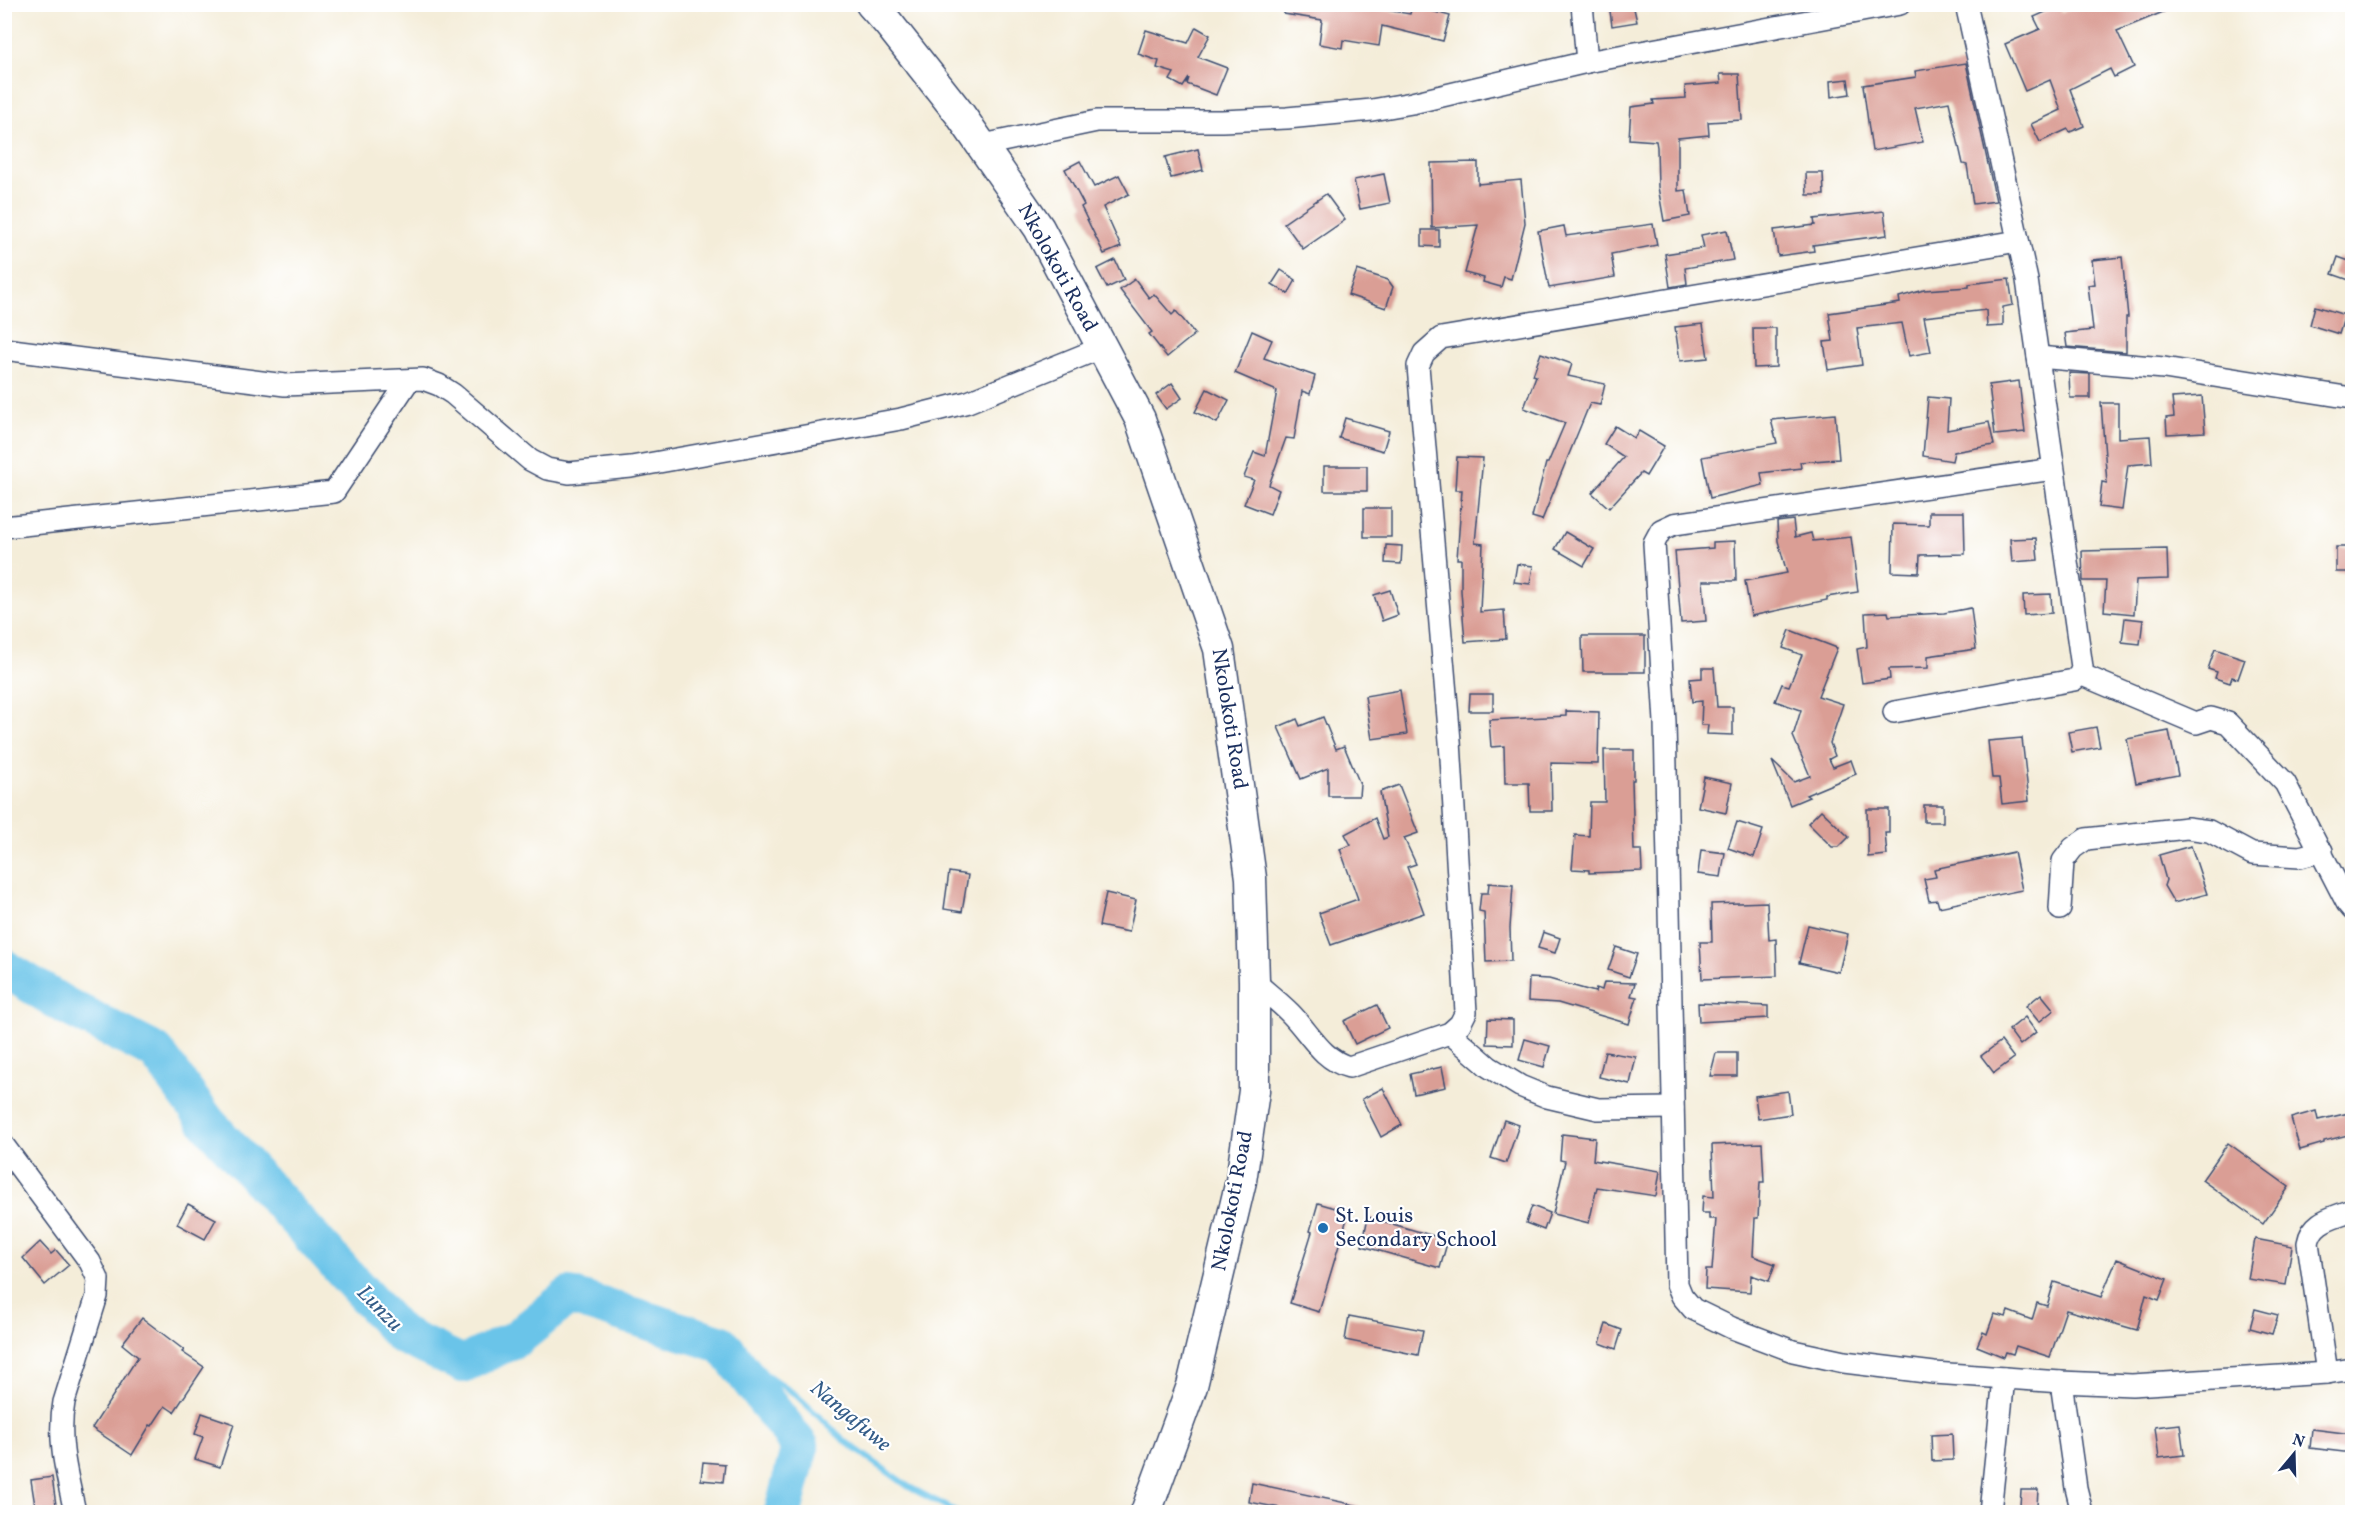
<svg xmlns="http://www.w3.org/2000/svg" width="2357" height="1517" viewBox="0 0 2357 1517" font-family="Vollkorn,serif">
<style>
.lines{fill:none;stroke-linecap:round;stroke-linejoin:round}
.stream{stroke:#6bc4e9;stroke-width:6}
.river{stroke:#6bc4e9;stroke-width:38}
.building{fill:#da9e95}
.minor-casing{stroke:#3c4c70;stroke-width:24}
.secondary-casing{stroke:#3c4c70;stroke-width:33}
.minor{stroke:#fff;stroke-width:21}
.secondary{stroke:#fff;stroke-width:30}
.poi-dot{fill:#1f6fb2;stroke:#fff;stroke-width:2}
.labels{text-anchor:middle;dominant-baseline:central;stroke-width:4.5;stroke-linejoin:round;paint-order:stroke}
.street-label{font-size:21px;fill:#1b2f5e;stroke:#fff}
.poi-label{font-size:21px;fill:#1b2f5e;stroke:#fff;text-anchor:start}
.water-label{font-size:22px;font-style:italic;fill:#335c88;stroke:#fff}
</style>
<rect width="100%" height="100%" fill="#fff"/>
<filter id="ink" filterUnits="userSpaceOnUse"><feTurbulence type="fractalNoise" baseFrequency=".0167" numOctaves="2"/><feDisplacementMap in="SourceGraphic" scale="12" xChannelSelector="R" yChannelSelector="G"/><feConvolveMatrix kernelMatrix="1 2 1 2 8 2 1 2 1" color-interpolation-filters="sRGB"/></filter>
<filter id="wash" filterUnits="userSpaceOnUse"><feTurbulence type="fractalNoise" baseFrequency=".008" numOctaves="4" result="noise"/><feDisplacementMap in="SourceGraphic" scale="24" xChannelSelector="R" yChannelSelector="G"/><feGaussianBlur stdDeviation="1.35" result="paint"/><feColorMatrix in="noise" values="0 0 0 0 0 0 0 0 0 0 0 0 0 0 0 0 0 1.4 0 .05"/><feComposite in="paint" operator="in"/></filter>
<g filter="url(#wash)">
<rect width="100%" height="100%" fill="#f4edd9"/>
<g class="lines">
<polyline class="stream" points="722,1344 796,1395 846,1442 909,1487 957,1512"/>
<polyline class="river" points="4,968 66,1006 156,1052 207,1122 401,1335 463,1364 517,1338 569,1296 722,1344 800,1446 783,1512"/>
</g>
<g id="blocks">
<g class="building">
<polygon points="1284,4 1348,4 1410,14 1412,6 1450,16 1443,41 1382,26 1379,46 1343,40 1342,48 1319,44 1322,20 1284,14"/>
<polygon points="1609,4 1633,4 1637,22 1612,26"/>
<polygon points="2081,4 2180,5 2117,31 2134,67 2114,77 2110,69 2070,89 2084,126 2070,132 2068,129 2040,142 2031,124 2061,110 2050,80 2025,91 2005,44 2040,29 2034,17 2059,6 2062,12"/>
<polygon points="1196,27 1210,35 1198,57 1227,68 1216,95 1187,84 1189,78 1183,87 1170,80 1174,73 1157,68 1159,61 1138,54 1146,30 1188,43"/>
<polygon points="1966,63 1996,201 1973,204 1967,165 1963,164 1949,102 1915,108 1923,142 1872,151 1863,85 1916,77 1915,71"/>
<polygon points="1720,74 1739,74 1742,120 1708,122 1709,135 1678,138 1678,191 1686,190 1690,216 1664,221 1658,187 1657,147 1656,141 1629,139 1631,107 1654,104 1653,100 1686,98 1685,86 1721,83"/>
<polygon points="1848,79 1850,94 1831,97 1830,81"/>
<polygon points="1198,149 1203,170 1171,178 1165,157"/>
<polygon points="1080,161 1094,187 1119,175 1129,194 1103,207 1121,247 1104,254 1081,207 1084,205 1065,169"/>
<polygon points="1478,162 1478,184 1521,180 1525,223 1511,279 1504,277 1501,287 1483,282 1484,278 1465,273 1478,225 1432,228 1431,163"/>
<polygon points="1806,173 1823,173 1824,195 1807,195"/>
<polygon points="1384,174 1390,203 1360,209 1354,180"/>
<polygon points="1326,194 1345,220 1303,249 1284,223"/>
<polygon points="1884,211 1887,235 1813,245 1814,251 1778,256 1774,230 1815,225 1814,219"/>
<polygon points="1653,224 1657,245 1611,254 1615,277 1549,288 1538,231 1564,226 1566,236"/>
<polygon points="1422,230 1439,230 1439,247 1422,246"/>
<polygon points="1727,230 1733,260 1685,268 1687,284 1670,287 1665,254 1704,248 1701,235"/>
<polygon points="2122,257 2128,317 2126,317 2126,352 2067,347 2065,333 2093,330 2088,285 2095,284 2092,260"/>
<polygon points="2338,257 2352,262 2352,281 2332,274"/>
<polygon points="1115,260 1124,280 1107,288 1097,269"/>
<polygon points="1281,270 1296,280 1288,294 1272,284"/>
<polygon points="1357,270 1388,280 1393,287 1386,308 1348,295"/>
<polygon points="1135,279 1149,298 1154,294 1172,315 1176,311 1195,334 1167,357 1149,334 1152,332 1120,290"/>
<polygon points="2009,279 2013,305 2003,307 2003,326 1987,327 1986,310 1924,317 1931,352 1909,356 1902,323 1857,328 1862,365 1828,370 1824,342 1833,341 1829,313 1900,303 1899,297 1924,290 1969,287 1969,284"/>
<polygon points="2315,306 2345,315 2339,334 2310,325"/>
<polygon points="1703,324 1708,358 1680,361 1675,327"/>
<polygon points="1753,328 1776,328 1776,367 1754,368"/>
<polygon points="1252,331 1272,340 1264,358 1315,376 1310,394 1302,391 1294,439 1286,438 1269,485 1279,490 1270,514 1244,504 1254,480 1244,477 1254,452 1265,456 1277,391 1235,373"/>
<polygon points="1541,353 1572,364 1568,376 1605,384 1600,405 1590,403 1542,520 1532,517 1546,463 1548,463 1565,423 1524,408 1536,376 1533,375"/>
<polygon points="2069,373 2090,374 2090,398 2070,398"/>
<polygon points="2019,381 2025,432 1995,435 1989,385"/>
<polygon points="1172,383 1182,398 1166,409 1156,395"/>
<polygon points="1207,389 1229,400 1217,423 1195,412"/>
<polygon points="2202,396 2205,432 2167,434 2166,418 2174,417 2172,398"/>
<polygon points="1928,397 1949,399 1947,430 1989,422 1994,445 1954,452 1952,461 1923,456"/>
<polygon points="2101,403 2118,403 2118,438 2150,436 2152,463 2128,465 2122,510 2099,507 2102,482 2107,483"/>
<polygon points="1835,414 1839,459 1800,462 1801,468 1761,473 1763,485 1710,498 1702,457 1777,443 1771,420"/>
<polygon points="1345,418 1389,431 1383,451 1339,438"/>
<polygon points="1615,426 1634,438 1639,431 1664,446 1646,476 1641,473 1609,508 1592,493 1624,457 1604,444"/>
<polygon points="1457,457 1483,458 1475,543 1483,544 1480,612 1504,610 1506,639 1465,642 1461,591 1461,559 1457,559 1462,490 1455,490"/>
<rect x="1324" y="466" width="43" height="25"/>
<rect x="1364" y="508" width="27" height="29"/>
<polygon points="1929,512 1964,512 1965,554 1920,555 1919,573 1892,572 1893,524 1929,525"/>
<polygon points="1793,520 1795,537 1811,533 1813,541 1851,537 1858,592 1827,597 1827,600 1751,616 1745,581 1787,573 1778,541 1777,522"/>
<polygon points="1565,532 1594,549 1584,566 1555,549"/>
<polygon points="2036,538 2038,560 2012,562 2010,539"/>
<polygon points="1735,541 1736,581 1703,581 1706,621 1681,623 1675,551 1713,548 1713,542"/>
<polygon points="1386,545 1402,546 1401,564 1385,563"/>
<rect x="2336" y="547" width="16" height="25"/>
<polygon points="2167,549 2168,579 2136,580 2134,614 2104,611 2106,581 2083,581 2082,551"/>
<polygon points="1517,564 1533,566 1530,584 1514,582"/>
<polygon points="1390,590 1398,615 1382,621 1374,595"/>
<polygon points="2051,594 2052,613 2024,615 2023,595"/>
<polygon points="1971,608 1976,649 1928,656 1928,668 1889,669 1890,679 1862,683 1857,649 1867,647 1865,613 1888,612 1889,616 1944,613"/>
<polygon points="2125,618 2143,620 2140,644 2122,642"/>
<polygon points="1790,630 1837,648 1818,696 1843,704 1830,743 1835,756 1829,759 1833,767 1851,760 1856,774 1806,795 1809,797 1790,805 1772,761 1794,782 1810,776 1793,736 1801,710 1775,701 1782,684 1789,686 1802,655 1783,648"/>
<polygon points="1582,636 1645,636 1645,672 1583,672"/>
<polygon points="2215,649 2245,659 2238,679 2232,677 2230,683 2215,678 2217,672 2208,669"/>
<polygon points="1702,668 1714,668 1717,707 1733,707 1733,735 1707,734 1708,725 1701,725 1702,701 1692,702 1690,679 1702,678"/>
<polygon points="1400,690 1407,734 1372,739 1365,696"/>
<polygon points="1470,694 1493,694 1493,711 1469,711"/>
<polygon points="1566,711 1599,712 1598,764 1551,763 1552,811 1530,811 1529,783 1505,783 1504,746 1491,747 1489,720 1566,716"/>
<polygon points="1323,717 1336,749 1344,746 1360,784 1359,796 1328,796 1328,768 1301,779 1278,727 1297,719 1300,726"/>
<polygon points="2096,727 2100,747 2072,752 2068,732"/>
<polygon points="2169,731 2178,775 2136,783 2127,739"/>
<polygon points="2022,738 2029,801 2002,804 1999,778 1992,778 1988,741"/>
<polygon points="1604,750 1634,750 1634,780 1632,780 1634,850 1641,850 1642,871 1589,873 1589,870 1572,869 1575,835 1589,836 1590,802 1605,802"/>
<polygon points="1704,777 1732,783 1726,813 1698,807"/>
<polygon points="1399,785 1418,833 1404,838 1416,864 1407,867 1424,913 1331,945 1319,913 1358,899 1340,849 1351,845 1345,834 1375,818 1383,839 1388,837 1380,792"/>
<rect x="1924" y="805" width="19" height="17"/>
<polygon points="1867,809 1889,809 1889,833 1885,833 1887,855 1868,857"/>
<polygon points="1821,810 1849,837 1839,847 1832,847 1808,823"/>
<polygon points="1737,822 1763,830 1754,857 1728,848"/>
<polygon points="2191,846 2207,894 2174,903 2164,886 2166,880 2159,855"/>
<polygon points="1701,850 1725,853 1721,877 1698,874"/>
<polygon points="2014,852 2022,890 1939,907 1937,900 1929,901 1924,879 1936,877 1934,869"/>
<polygon points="949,872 968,875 962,912 944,909"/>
<polygon points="1489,883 1513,885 1510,928 1511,961 1486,962 1484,912 1479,911 1481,893 1488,893"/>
<polygon points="1106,893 1136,900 1129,932 1099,926"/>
<polygon points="1767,902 1769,940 1776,939 1777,976 1702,979 1700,942 1712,942 1711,904"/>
<polygon points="1808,925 1848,934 1839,972 1799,963"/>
<polygon points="1543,932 1560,938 1555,953 1538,948"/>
<polygon points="1616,947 1637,954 1629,977 1608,970"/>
<polygon points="1529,978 1549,979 1595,992 1596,988 1602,990 1604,982 1635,983 1631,996 1637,997 1629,1024 1558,1003 1528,1001"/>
<polygon points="2041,994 2054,1010 2039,1022 2026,1006"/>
<polygon points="1698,1003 1768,1006 1768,1018 1699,1022"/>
<polygon points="1377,1005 1388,1028 1355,1044 1344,1021"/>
<polygon points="2025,1017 2036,1032 2020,1045 2009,1030"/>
<polygon points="1488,1019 1513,1020 1513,1045 1487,1044"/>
<polygon points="1525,1039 1550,1046 1544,1067 1519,1060"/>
<polygon points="2001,1041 2014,1058 1994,1073 1981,1056"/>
<polygon points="1605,1052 1636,1057 1630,1084 1599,1077"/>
<polygon points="1716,1053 1737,1053 1737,1076 1710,1076"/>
<polygon points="1442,1067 1446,1087 1414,1094 1410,1074"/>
<polygon points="1383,1088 1402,1125 1381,1137 1362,1099"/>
<polygon points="1788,1091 1791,1114 1758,1119 1755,1096"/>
<polygon points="2316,1111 2318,1120 2349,1113 2352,1134 2324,1141 2324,1143 2300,1150 2291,1118"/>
<polygon points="1504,1120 1519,1125 1506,1163 1491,1158"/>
<polygon points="1562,1134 1595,1138 1593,1160 1660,1171 1656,1196 1597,1187 1589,1223 1553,1214 1565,1161 1560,1160"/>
<polygon points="1762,1143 1764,1182 1760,1182 1758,1218 1755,1218 1753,1256 1775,1264 1769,1281 1751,1275 1750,1292 1705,1289 1706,1270 1712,1270 1716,1219 1709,1219 1709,1213 1702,1213 1703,1196 1714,1197 1712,1145"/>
<polygon points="2228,1143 2289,1187 2263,1224 2202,1180"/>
<polygon points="1318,1203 1349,1212 1319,1312 1290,1303 1312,1232 1310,1231"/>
<polygon points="188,1204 216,1219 205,1239 177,1224"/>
<polygon points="1532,1206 1550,1213 1544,1230 1526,1223"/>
<polygon points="1368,1217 1448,1240 1440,1268 1362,1246"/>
<polygon points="2255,1239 2292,1246 2286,1285 2248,1279"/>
<polygon points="40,1242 51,1254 56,1250 69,1265 45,1285 23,1258"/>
<polygon points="2117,1259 2167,1279 2159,1300 2146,1295 2137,1330 2066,1310 2050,1357 2016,1346 2013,1354 2006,1352 2004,1357 1977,1346 1983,1332 1987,1334 1994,1314 2006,1317 2008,1311 2032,1320 2037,1303 2047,1306 2054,1282 2101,1297"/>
<polygon points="2255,1309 2278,1315 2272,1334 2250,1328"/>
<polygon points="1349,1316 1423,1330 1418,1355 1345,1340"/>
<polygon points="142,1318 184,1350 182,1352 204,1367 174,1412 165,1406 152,1426 150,1425 132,1455 92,1428 138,1357 122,1344"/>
<polygon points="1606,1324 1622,1330 1616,1349 1600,1343"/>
<polygon points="202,1413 234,1424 220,1467 195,1459 203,1437 195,1434"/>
<polygon points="2180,1424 2184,1455 2159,1458 2155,1427"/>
<polygon points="2312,1429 2352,1434 2352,1453 2310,1448"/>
<polygon points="1952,1434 1953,1460 1932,1461 1931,1435"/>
<polygon points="703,1462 725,1464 723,1482 701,1480"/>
<polygon points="52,1477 57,1512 36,1512 31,1480"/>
<polygon points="1252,1483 1360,1506 1359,1512 1302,1512 1249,1502"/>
<polygon points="2021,1490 2038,1490 2037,1506 2020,1506"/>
</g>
</g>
</g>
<g filter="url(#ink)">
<use href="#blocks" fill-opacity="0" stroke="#3c4c70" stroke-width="1.5"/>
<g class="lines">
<g class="minor-casing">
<g id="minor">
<polyline points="1582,4 1587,62"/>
<polyline points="983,145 1097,121 1222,121 1287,118 1372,110 1412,103 1587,62 1900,4"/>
<polyline points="4,349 285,385 423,379 439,385 453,394 530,460 547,469 569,473 631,467 901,419 968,402 1101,348"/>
<polyline points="2038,357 2164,368 2352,398"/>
<polyline points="2053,469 1674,524 1661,530 1654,543 1665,722 1677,1284 1682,1296 1693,1309 1732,1328 1793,1351 1844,1362 1934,1373 2061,1382 2132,1385 2327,1373 2352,1369"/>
<polyline points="4,527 334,492 409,380"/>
<polyline points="2080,674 2196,723 2211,718 2228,723 2285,783 2347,903 2352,909"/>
<polyline points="1894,712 2074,680 2080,674 2082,667 2027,280 1966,4"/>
<polyline points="2060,909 2063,861 2073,848 2086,839 2187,828 2209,831 2252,854 2300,857 2322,851"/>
<path d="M 1254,981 C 1266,992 1279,1002 1290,1013 C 1310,1033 1321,1059 1349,1067 L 1450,1033 L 1460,1024 L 1466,1012 L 1450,741 L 1418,366 L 1424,353 L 1441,338 L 2018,241"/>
<polyline points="1450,1033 1489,1067 1520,1086 1547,1097 1598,1109 1673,1108"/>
<path d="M 4,1146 L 90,1262 L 98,1279 L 97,1296 L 64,1402 C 57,1440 67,1475 75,1512"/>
<path d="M 2327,1373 L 2308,1243 C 2312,1220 2333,1218 2352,1210"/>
<polyline points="2061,1382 2076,1488 2082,1512"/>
<polyline points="1990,1512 2004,1378"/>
</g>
</g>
<g class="secondary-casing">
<polyline id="secondary" points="871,4 888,23 959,113 1039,228 1140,419 1219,649 1251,878 1254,981 1254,1091 1241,1181 1192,1386 1146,1512"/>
</g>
<use href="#minor" class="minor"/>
<use href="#secondary" class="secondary"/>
</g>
</g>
<circle class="poi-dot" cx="1323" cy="1228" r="6"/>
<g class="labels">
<g class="street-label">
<text transform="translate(1057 268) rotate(61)">Nkolokoti Road</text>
<text transform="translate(1229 719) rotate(81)">Nkolokoti Road</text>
<text transform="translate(1233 1201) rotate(-79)">Nkolokoti Road</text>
</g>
<g class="poi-label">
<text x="1335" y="1216">St. Louis<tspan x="1335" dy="24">Secondary School</tspan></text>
</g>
<g class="water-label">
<text transform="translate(379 1309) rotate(46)">Lunzu</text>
<text transform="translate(850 1417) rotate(40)">Nangafuwe</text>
</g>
</g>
<rect width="2357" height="1517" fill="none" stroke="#fff" stroke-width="24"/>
<g transform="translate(2294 1454) rotate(19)" stroke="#ffffff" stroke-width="4.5" paint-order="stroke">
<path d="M0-4.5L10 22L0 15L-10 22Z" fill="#1b2f5e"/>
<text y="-9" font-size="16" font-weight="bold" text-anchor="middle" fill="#1b2f5e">N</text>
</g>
</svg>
